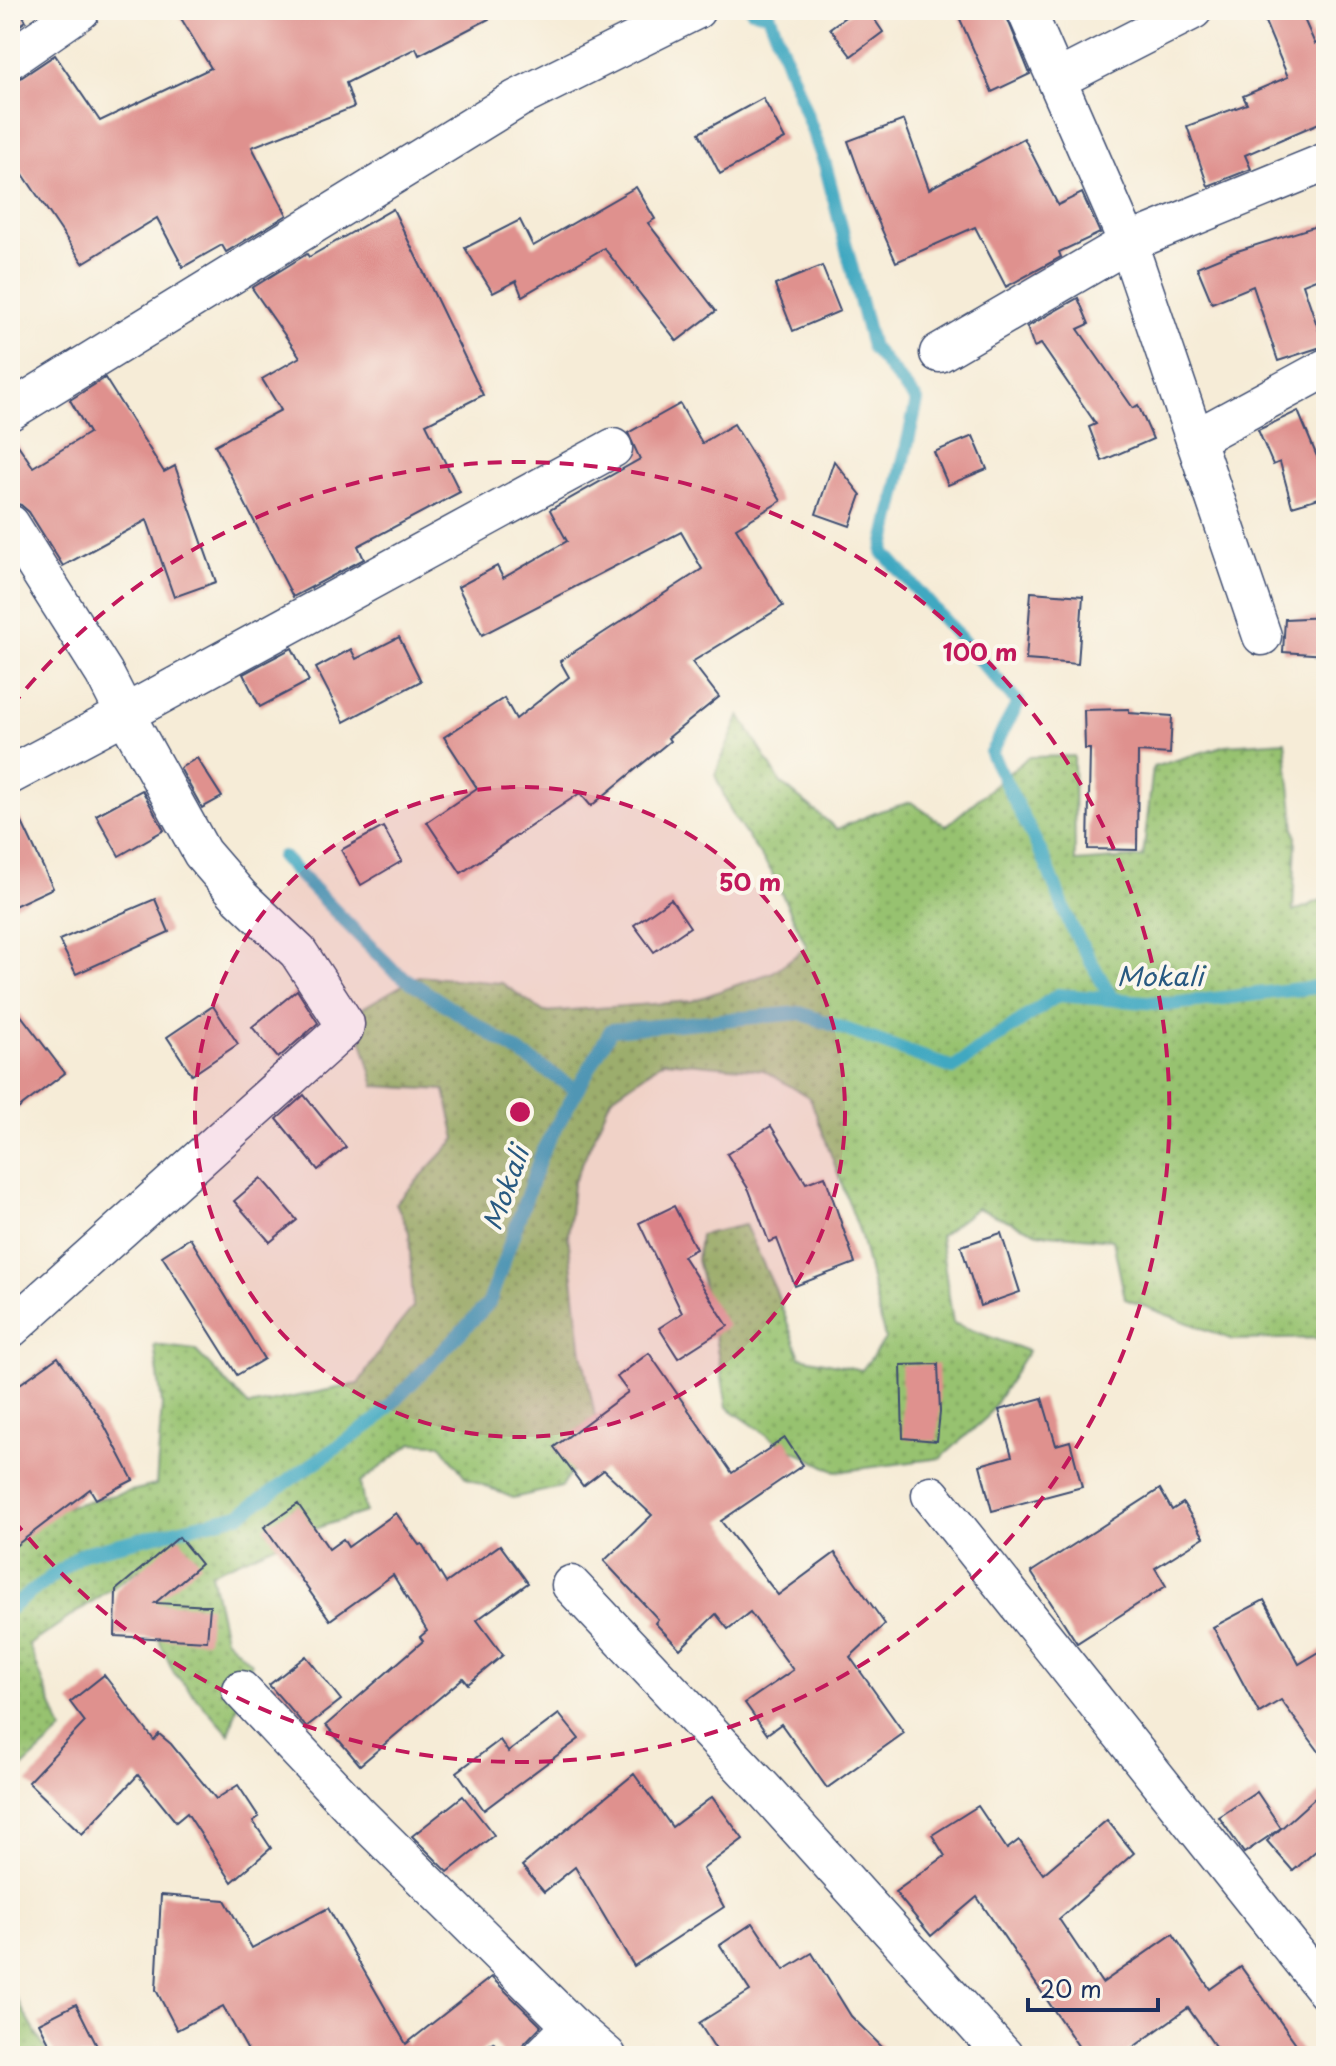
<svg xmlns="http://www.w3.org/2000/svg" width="1336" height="2066" viewBox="0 0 1336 2066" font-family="'Playpen Sans',sans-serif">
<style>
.grass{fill:url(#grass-dots);stroke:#597866;stroke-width:2}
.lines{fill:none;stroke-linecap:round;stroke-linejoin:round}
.stream{stroke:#41a8c1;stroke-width:14}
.building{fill:#df918e}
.street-casing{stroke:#3c4b70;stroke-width:41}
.street{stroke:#fff;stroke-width:38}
.ring{fill:none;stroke:#c2185b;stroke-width:4;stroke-dasharray:14 10}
.labels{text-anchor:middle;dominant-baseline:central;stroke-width:8;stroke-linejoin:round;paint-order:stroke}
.water-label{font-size:26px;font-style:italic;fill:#285981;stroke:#fbf7ec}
.centre{fill:#c2185b;stroke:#fbf7ec;stroke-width:4}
.ring-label{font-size:24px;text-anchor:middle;font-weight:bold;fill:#c2185b;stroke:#fbf7ec;stroke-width:8;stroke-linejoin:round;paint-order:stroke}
</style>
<defs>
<pattern id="grass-dots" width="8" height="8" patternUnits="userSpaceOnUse" patternTransform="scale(2)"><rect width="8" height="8" fill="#97c26f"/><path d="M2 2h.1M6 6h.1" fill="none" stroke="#7a9e5e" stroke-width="1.8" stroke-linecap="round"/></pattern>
</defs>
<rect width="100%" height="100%" fill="#fbf7ec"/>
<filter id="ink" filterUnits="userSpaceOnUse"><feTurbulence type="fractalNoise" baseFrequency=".0125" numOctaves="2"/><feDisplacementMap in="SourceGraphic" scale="16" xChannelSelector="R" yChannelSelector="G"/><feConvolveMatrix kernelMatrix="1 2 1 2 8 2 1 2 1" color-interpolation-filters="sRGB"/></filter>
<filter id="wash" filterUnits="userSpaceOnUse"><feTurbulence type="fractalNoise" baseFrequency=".006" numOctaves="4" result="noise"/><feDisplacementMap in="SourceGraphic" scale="32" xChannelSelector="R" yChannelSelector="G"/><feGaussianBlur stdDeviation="1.8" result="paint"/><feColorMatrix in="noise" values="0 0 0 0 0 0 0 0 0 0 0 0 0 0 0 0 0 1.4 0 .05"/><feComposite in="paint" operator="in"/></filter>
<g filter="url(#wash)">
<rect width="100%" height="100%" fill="#f6ecd7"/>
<g class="grass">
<polygon points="740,715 781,783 837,829 880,811 911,802 946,826 1028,757 1074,756 1075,862 1143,857 1153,767 1226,745 1285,741 1296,838 1293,912 1326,898 1326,1338 1233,1340 1125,1299 1113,1240 1038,1233 977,1208 940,1236 953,1323 1028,1351 987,1417 941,1458 836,1472 777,1442 727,1407 714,1330 697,1260 700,1235 745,1225 775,1289 800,1357 862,1370 885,1339 861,1236 810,1098 763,1070 664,1061 611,1098 573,1184 568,1236 582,1353 599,1435 561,1487 513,1498 466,1478 440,1444 412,1443 360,1483 365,1512 305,1532 211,1573 225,1638 251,1663 229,1734 174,1673 143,1606 140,1569 29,1645 62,1731 23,1767 10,1773 10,1548 56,1509 156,1485 162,1404 154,1345 195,1350 249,1406 358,1384 389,1337 413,1307 409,1232 396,1203 456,1139 445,1090 375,1086 354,1013 418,976 502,983 544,1012 692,1001 773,972 807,947 771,871 733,816 715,775"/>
<polygon points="10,1988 47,2052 49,2056 10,2056"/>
</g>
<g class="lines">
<g class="stream">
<polyline points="752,10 769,14 825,164 872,347 917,401 883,552 1018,703 991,753 1045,861 1071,926 1112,999"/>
<polyline points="282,857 394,971 577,1090"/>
<polyline points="10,1608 83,1553 239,1515 375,1421 489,1303 543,1150 611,1030 800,1013 953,1068 1058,995 1171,1004 1326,986"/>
</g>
</g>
<g id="blocks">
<g class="building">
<polygon points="10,10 20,10 26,21 10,32"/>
<polygon points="176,10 506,10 419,55 416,48 346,83 354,107 252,147 287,215 226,252 222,245 183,267 157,218 83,263 10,155 10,81 22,77 55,55 100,121 211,68"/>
<polygon points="855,10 868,10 883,32 851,56 830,28"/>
<polygon points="956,10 1004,10 1030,74 992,92"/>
<polygon points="1260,10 1300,10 1315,44 1326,39 1326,120 1245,155 1251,169 1208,186 1187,126 1247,104 1243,96 1288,77"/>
<polygon points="763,98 785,139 720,174 699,133"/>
<polygon points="904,120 929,189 1024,138 1058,205 1082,193 1100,233 1059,252 1061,257 1006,287 975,227 896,262 871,205 848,141"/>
<polygon points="636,187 655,219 648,223 716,311 677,341 604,248 522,296 516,281 493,293 465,248 520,220 533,246"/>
<polygon points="393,209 483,395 426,424 460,492 358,546 364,559 293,597 215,445 281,410 262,379 300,357 252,288 307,254 309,257"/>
<polygon points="1326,223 1326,275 1303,284 1324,346 1278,361 1253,286 1212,303 1197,267 1231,253"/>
<polygon points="822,266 840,311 793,331 775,285"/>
<polygon points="1078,298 1089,324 1078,329 1133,408 1138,405 1153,439 1102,461 1089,427 1096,424 1041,344 1034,347 1027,327"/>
<polygon points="105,378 164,472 175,466 216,582 174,597 147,520 63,566 29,512 21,505 10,502 10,433 33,467 89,433 70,400"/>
<polygon points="680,404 702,443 734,424 781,501 736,528 783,606 692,662 719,697 668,738 670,741 591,806 580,793 461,873 427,822 477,788 444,737 504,698 516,719 569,677 560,661 702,569 681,532 482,635 458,587 497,566 503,578 567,541 550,510 640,459 628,433"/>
<polygon points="1298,411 1326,478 1326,496 1292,506 1280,462 1273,465 1258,430"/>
<polygon points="973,436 987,469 948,485 934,452"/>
<polygon points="834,461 861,495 850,526 816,514"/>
<polygon points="1031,592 1083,596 1078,664 1026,660"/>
<polygon points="1326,617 1326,655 1283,652 1285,619"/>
<polygon points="399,637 421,681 344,722 316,668 351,649 356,659"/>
<polygon points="292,648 309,681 260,707 243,674"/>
<polygon points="1129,709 1129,713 1172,716 1170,754 1138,752 1137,850 1088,849 1090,749 1085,749 1084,710"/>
<polygon points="197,758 222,797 202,808 180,768"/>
<polygon points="142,790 164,830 119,856 96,815"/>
<polygon points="10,797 53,888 10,908"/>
<polygon points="383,827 402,861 361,885 341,850"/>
<polygon points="155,899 169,932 76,974 59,940"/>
<polygon points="671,899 690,927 654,952 634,925"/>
<polygon points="297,990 318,1023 278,1058 252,1027"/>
<polygon points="10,1001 65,1073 10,1115"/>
<polygon points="213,1006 238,1044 192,1075 167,1037"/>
<polygon points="304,1095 346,1147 318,1170 277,1119"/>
<polygon points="771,1126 806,1183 825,1176 855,1263 795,1286 777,1239 769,1242 749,1190 727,1154"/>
<polygon points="261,1178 297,1220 270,1242 234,1201"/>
<polygon points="674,1206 696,1249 683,1256 728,1326 678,1358 659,1328 682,1313 639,1223"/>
<polygon points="1001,1233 1020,1292 980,1306 961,1246"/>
<polygon points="190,1238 264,1359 237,1375 162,1256"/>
<polygon points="649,1353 732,1473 785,1438 803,1465 721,1521 778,1595 835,1553 885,1624 850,1657 904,1733 827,1788 781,1724 767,1734 745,1703 793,1670 750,1612 728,1629 716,1614 680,1649 655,1623 658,1619 604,1561 652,1515 604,1470 583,1486 554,1447 628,1392 617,1377"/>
<polygon points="58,1357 101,1419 133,1480 96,1499 90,1489 10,1550 10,1391"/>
<polygon points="938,1364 940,1412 937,1441 903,1438 901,1365"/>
<polygon points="1042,1398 1056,1445 1070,1441 1082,1487 992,1511 980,1465 1012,1456 999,1410"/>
<polygon points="1160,1489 1172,1510 1183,1503 1204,1537 1155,1568 1166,1586 1077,1643 1031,1572"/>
<polygon points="298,1504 329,1549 343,1539 348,1547 396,1513 419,1545 422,1544 446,1583 500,1545 528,1583 477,1620 503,1655 468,1684 463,1678 360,1765 326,1725 423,1641 420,1637 427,1631 393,1575 330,1620 264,1527"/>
<polygon points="179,1537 201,1564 155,1603 210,1606 207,1641 115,1636 116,1590"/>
<polygon points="1264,1600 1299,1664 1326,1648 1326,1761 1281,1700 1259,1713 1213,1627"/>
<polygon points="306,1656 341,1700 306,1727 269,1685"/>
<polygon points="104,1675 154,1740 159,1734 171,1744 216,1799 238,1785 259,1817 253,1821 271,1848 232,1882 187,1813 176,1822 138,1775 82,1834 28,1782 85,1722 70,1702"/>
<polygon points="559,1714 579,1739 484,1810 457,1772 500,1740 508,1752"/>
<polygon points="634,1774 672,1827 712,1797 743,1839 703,1869 724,1907 634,1966 575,1867 544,1892 522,1866"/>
<polygon points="1326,1788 1326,1842 1293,1871 1267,1841"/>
<polygon points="1257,1792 1281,1828 1244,1853 1219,1817"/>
<polygon points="463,1796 494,1835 448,1872 412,1836"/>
<polygon points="978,1806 1007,1849 1019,1840 1043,1874 1107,1820 1134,1853 1059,1919 1102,1983 1173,1934 1210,1989 1241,1967 1305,2056 1222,2056 1188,2008 1121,2056 1085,2056 977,1897 931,1936 895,1892 945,1856 932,1835"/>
<polygon points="161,1895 225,1900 252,1948 328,1908 406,2044 491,1977 541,2026 512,2056 504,2056 493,2042 475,2056 251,2056 223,2006 177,2030 156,1990"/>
<polygon points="753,1923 784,1970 812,1953 851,2016 891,2056 720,2056 699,2023 750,1991 720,1945"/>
<polygon points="76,2004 102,2056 56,2056 39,2023"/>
</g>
</g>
</g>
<g filter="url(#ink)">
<use href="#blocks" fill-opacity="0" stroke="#3c4b70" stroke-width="2"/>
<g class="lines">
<g class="street-casing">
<g id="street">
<polyline points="1026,10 1128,243 1262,636"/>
<polyline points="10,59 81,10"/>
<polyline points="1058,79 1193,10"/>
<polyline points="939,353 1128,243 1326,162"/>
<polyline points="10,411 517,99 696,10"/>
<polyline points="1195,439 1326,368"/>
<polyline points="10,524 104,673 125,714 10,775"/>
<polyline points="10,1329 344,1029 345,1024 298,952 240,897 202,853 125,714 613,448"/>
<polyline points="931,1495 1326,1991"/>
<polyline points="571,1585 766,1792 1004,2056"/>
<polyline points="241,1690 358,1814 572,2026 607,2056"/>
<polyline points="542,2056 572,2026"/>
</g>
</g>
<use href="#street" class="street"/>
</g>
</g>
<circle cx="520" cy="1112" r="325" fill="#c2185b" fill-opacity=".12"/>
<g class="ring">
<circle cx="520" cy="1112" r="325"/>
<path d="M11 707A650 650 0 1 1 11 1517"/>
</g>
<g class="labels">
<g class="water-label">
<text x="1160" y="975">Mokali</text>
<text transform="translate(505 1188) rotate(-70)">Mokali</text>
</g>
</g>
<circle cx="520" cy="1112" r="12" class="centre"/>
<g class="ring-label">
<text x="980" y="661">100 m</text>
<text x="750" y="891">50 m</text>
</g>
<rect width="1336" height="2066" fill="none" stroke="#fbf7ec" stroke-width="40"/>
<path d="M1028 1998v12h130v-12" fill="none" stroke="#1b2f5e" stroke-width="4"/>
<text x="1040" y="1998" font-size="24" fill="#1b2f5e" stroke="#fbf7ec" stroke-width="6" paint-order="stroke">20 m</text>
</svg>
